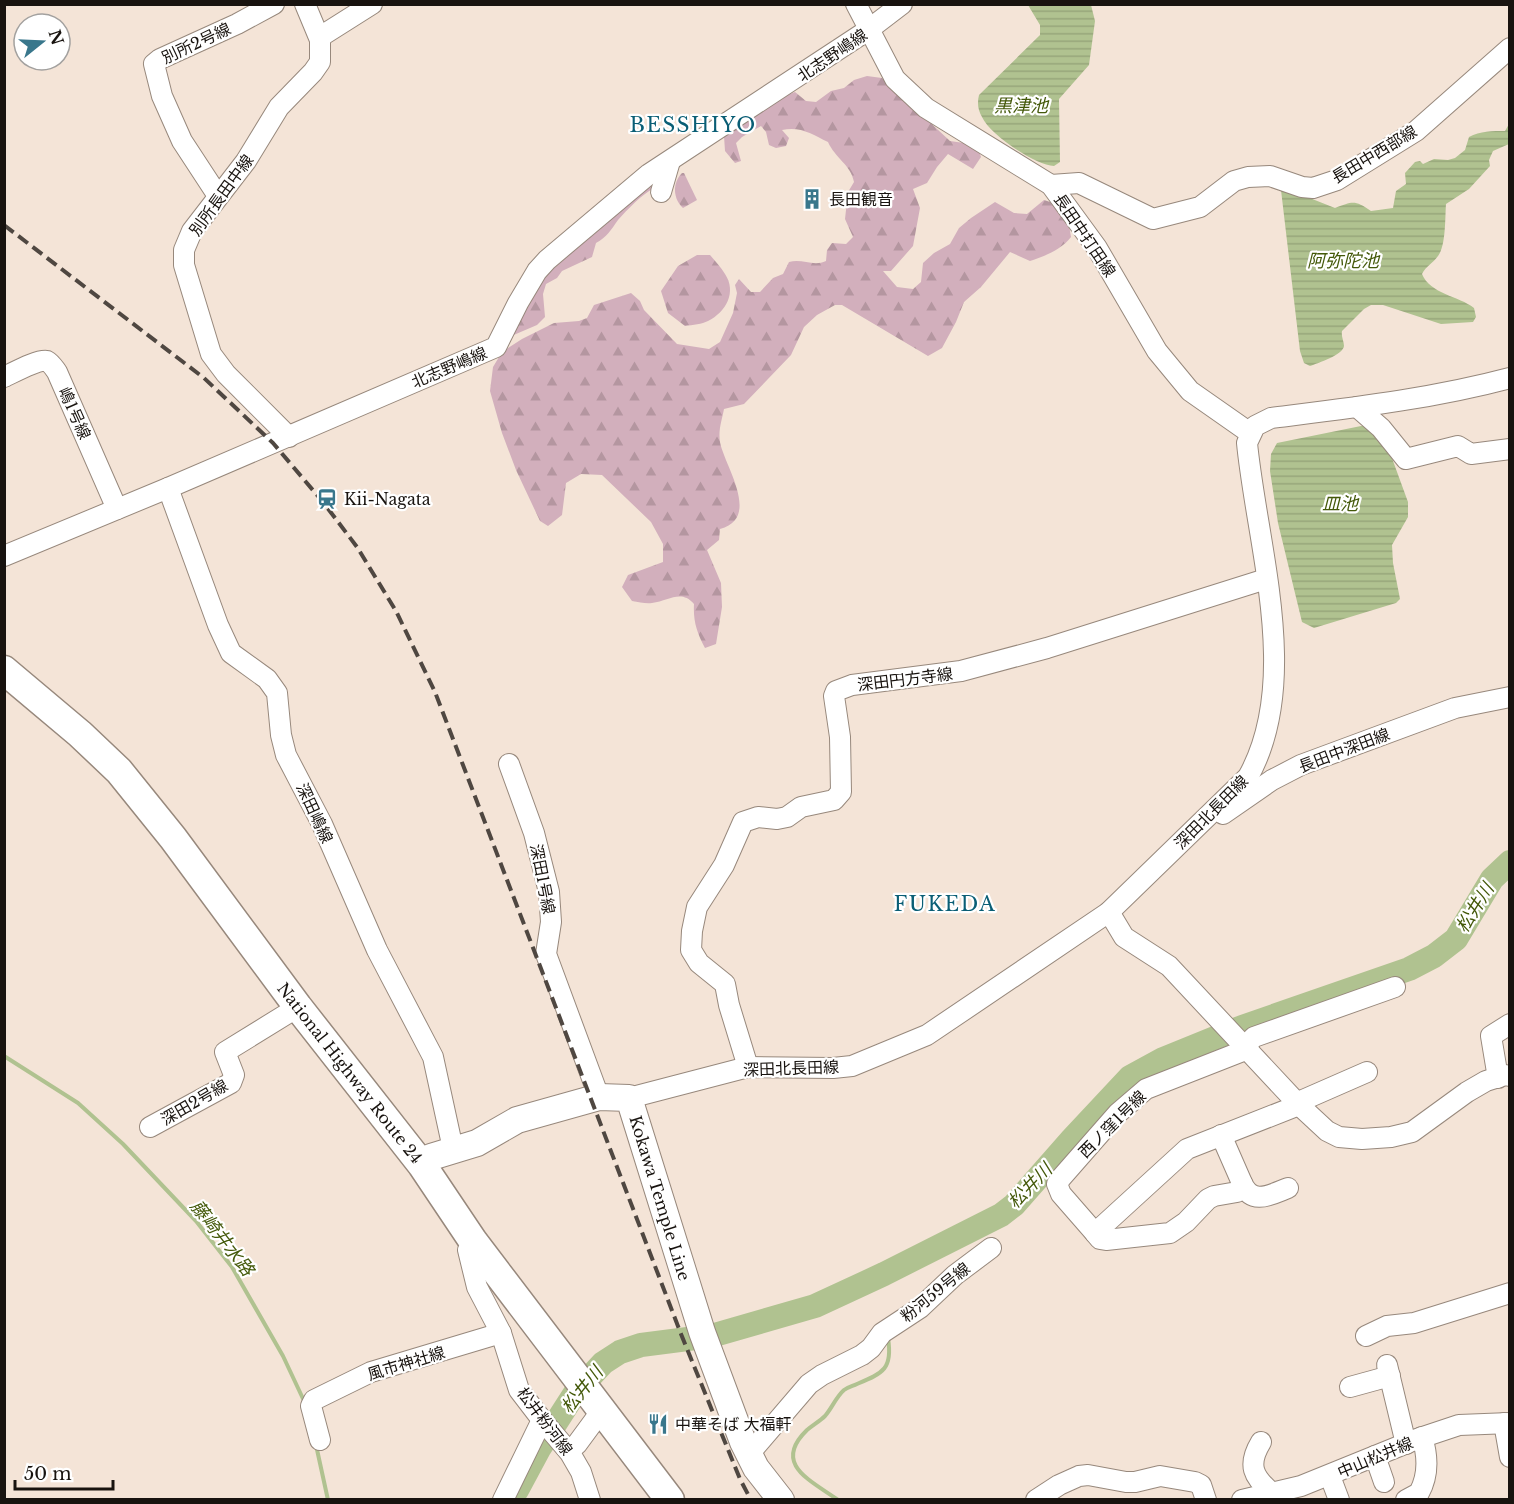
<svg xmlns="http://www.w3.org/2000/svg" width="1514" height="1504" viewBox="0 0 1514 1504" font-family="'Libre Baskerville','Noto Sans JP',serif">
<style>
.forest{fill:url(#forest-firs)}
.water{fill:url(#water-rules)}
.lines{fill:none;stroke-linecap:round;stroke-linejoin:round}
.stream{stroke:#b0c290;stroke-width:4}
.river{stroke:#b0c290;stroke-width:24}
.minor-casing{stroke:#97887c;stroke-width:22}
.major-casing{stroke:#97887c;stroke-width:28}
.highway-casing{stroke:#97887c;stroke-width:31}
.minor{stroke:#fff;stroke-width:20}
.major{stroke:#fff;stroke-width:26}
.highway{stroke:#fff;stroke-width:28}
.rail{stroke:#4f4741;stroke-width:4;stroke-dasharray:12 6;stroke-linecap:butt}
.labels{text-anchor:middle;dominant-baseline:central;stroke-width:4.5;stroke-linejoin:round;paint-order:stroke}
.street-label{font-size:16px;fill:#18130f;stroke:#fff}
.poi-label{font-size:16px;fill:#18130f;stroke:#fff;text-anchor:start}
.water-label{font-size:18px;font-style:italic;fill:#44590a;stroke:#fff}
.quarter-label{font-size:20px;letter-spacing:1.5px;fill:#0a5e75;stroke:#fff}
</style>
<defs>
<pattern id="forest-firs" width="22" height="20" patternUnits="userSpaceOnUse" patternTransform="scale(1.5)"><rect width="22" height="20" fill="#d2afbc"/><path d="M5 1l3.5 6h-7zM16 11l3.5 6h-7z" fill="#b496a0"/></pattern>
<pattern id="water-rules" width="6" height="5" patternUnits="userSpaceOnUse" patternTransform="scale(1.5)"><rect width="6" height="5" fill="#b0c290"/><path d="M0 2.5h6" fill="none" stroke="#97a67b"/></pattern>
</defs>
<rect width="100%" height="100%" fill="#f4e4d7"/>
<g class="forest">
<path d="M 867,76 L 882,78 L 950,141 L 971,144 L 979,151 L 981,157 L 973,169 L 948,154 L 937,167 L 927,183 L 913,189 L 920,208 L 913,246 L 891,271 L 883,271 L 897,287 L 913,289 L 921,282 L 923,263 L 934,253 L 950,244 L 959,228 L 971,218 L 995,202 L 1014,213 L 1027,214 L 1044,200 C 1066,206 1068,216 1071,237 C 1061,250 1045,256 1030,261 L 1010,252 L 981,287 L 964,302 L 956,322 L 942,348 L 928,356 L 842,305 L 835,305 L 817,315 L 804,327 L 791,355 L 744,404 L 724,409 C 722,420 718,430 720,442 C 724,465 762,518 720,529 L 719,540 L 707,550 L 721,583 L 722,607 L 716,644 L 705,648 C 697,633 693,621 694,604 C 681,589 669,601 652,603 C 646,604 639,602 632,601 L 622,587 L 628,575 L 663,562 L 663,544 L 651,522 L 602,475 L 581,474 L 566,483 L 562,515 L 548,526 L 540,521 L 516,470 L 502,433 L 490,391 L 493,367 L 502,352 L 522,339 L 554,323 L 579,321 L 587,318 L 594,305 L 631,293 L 640,301 L 644,310 L 677,344 L 709,349 L 720,342 L 733,313 L 737,293 L 735,285 L 739,279 L 751,292 L 760,292 L 773,278 L 783,274 L 789,262 C 802,258 813,267 826,261 L 827,250 L 832,243 L 846,244 L 853,237 L 845,219 L 848,192 L 854,182 C 851,165 835,158 828,142 C 812,134 800,126 782,130 L 789,138 L 786,146 L 776,148 L 769,145 L 766,132 L 761,126 L 742,137 L 736,143 L 741,161 L 735,163 L 725,151 L 724,136 L 780,98 L 795,92 L 806,101 L 816,102 L 831,91 L 844,88 L 854,80 Z"/>
<path d="M 682,173 L 684,173 L 697,200 L 683,208 C 673,199 672,183 682,173 Z"/>
<path d="M 652,183 L 655,185 L 654,188 C 641,195 628,209 618,220 C 611,230 607,237 596,243 L 592,257 L 562,271 L 557,278 L 546,284 L 543,294 L 545,317 L 537,325 L 509,337 L 549,265 Z"/>
<path d="M 697,255 L 710,255 C 715,261 721,267 725,274 C 737,292 726,312 708,321 C 702,324 693,325 685,326 L 668,313 L 661,291 L 678,266 Z"/>
</g>
<g class="water">
<path d="M 1028,5 L 1091,5 L 1095,21 L 1089,65 L 1059,99 L 1060,162 L 1054,166 C 1035,165 990,135 982,117 C 978,110 977,103 979,95 L 1040,35 L 1040,25 Z"/>
<path d="M 1509,124 L 1509,144 L 1493,151 L 1489,160 L 1490,166 L 1469,189 L 1446,204 C 1445,217 1446,246 1438,256 C 1433,263 1426,266 1422,274 C 1430,294 1459,296 1474,308 L 1476,317 L 1473,322 L 1441,324 L 1383,305 L 1371,305 L 1364,309 L 1342,331 C 1341,337 1344,341 1344,346 C 1343,355 1318,363 1310,366 L 1304,363 L 1300,351 L 1281,190 L 1287,189 L 1335,208 C 1353,201 1355,200 1371,211 L 1393,208 L 1396,191 L 1406,184 L 1405,173 L 1415,162 L 1420,161 L 1423,164 L 1434,159 L 1448,160 L 1455,158 L 1465,150 L 1469,137 C 1480,131 1493,131 1505,131 Z"/>
<polygon points="1361,426 1369,426 1389,450 1408,502 1408,517 1392,545 1393,563 1400,599 1396,603 1314,628 1302,622 1278,523 1270,471 1271,454 1277,443"/>
</g>
<g class="lines">
<g class="stream">
<polyline points="4,1056 78,1103 123,1144 196,1221 232,1267 283,1356 305,1403"/>
<polyline points="316,1445 328,1500"/>
<path d="M 838,1500 C 810,1480 772,1464 807,1430 C 813,1425 820,1421 825,1416 C 832,1408 836,1397 844,1390 C 848,1387 853,1386 857,1384 C 883,1373 893,1369 888,1338"/>
</g>
<polyline class="river" points="517,1490 539,1449 575,1393 603,1363 620,1352 641,1345 711,1336 815,1306 884,1274 1001,1215 1014,1205 1072,1139 1130,1077 1163,1059 1242,1027 1409,969 1434,956 1456,939 1492,879 1510,862"/>
<g class="minor-casing">
<g id="minor">
<polyline points="305,4 320,40"/>
<polyline points="856,4 895,79 926,108 1051,185 1097,248 1157,351 1190,391 1250,433"/>
<polyline points="1051,185 1079,183 1153,219 1200,207 1234,181 1248,177 1270,176 1302,187 1313,188 1337,180 1416,131 1510,48"/>
<polyline points="661,192 670,161"/>
<polyline points="218,196 182,141 162,96 154,64 160,59 237,24 274,4"/>
<path d="M 4,377 C 13,373 38,359 47,361 C 51,363 54,368 57,372 L 117,509"/>
<polyline points="1357,407 1381,428 1406,459 1458,446 1471,454 1510,449"/>
<polyline points="289,437 226,374 211,354 184,265 184,250 192,231 246,161 279,107 313,72 320,62 320,40 323,35 372,4"/>
<polyline points="168,488 218,625 231,653 267,679 277,693 281,735 286,755 322,824 377,950 433,1057 453,1149"/>
<polyline points="4,556 168,488 496,347 518,303 537,271 547,260 649,174 868,30 902,4"/>
<polyline points="509,764 534,833 549,892 551,922 546,954 599,1097"/>
<polyline points="1223,814 1272,780 1301,765 1455,708 1510,697"/>
<polyline points="1109,912 1124,937 1169,966 1299,1105 1327,1131 1339,1137 1362,1139 1391,1137 1412,1132 1467,1092 1486,1081 1505,1075 1510,1076"/>
<polyline points="748,1067 729,1005 725,984 699,963 691,950 692,931 697,907 724,865 743,822 758,817 777,819 787,817 801,807 834,800 841,792 840,737 834,696 836,691 852,685 961,671 1047,648 1266,579"/>
<polyline points="1367,1072 1303,1100 1299,1105 1187,1149 1095,1233 1061,1194 1057,1184 1061,1178 1118,1113 1146,1089 1248,1049 1249,1042 1254,1037 1395,987"/>
<polyline points="1498,1078 1491,1036 1510,1024"/>
<path d="M 629,1098 L 748,1067 L 833,1068 L 852,1066 L 927,1035 L 1109,912 L 1248,777 C 1302,681 1257,546 1247,443 L 1255,426 L 1271,418 C 1351,408 1431,399 1510,378"/>
<polyline points="150,1127 231,1083 234,1075 225,1052 298,1007"/>
<path d="M 1242,1183 C 1252,1206 1270,1195 1288,1188"/>
<polyline points="1095,1233 1100,1239 1106,1240 1170,1233 1186,1222 1208,1199 1214,1196 1237,1192 1242,1183 1221,1135"/>
<polyline points="473,1241 468,1250 477,1287 501,1333 519,1390 542,1420 570,1453 581,1472 590,1500"/>
<polyline points="1366,1336 1387,1326 1414,1323 1510,1293"/>
<polyline points="1387,1365 1406,1444"/>
<polyline points="1350,1387 1390,1376"/>
<polyline points="1504,1423 1510,1457"/>
<polyline points="320,1440 311,1406 314,1400 371,1372 501,1333"/>
<path d="M 1261,1442 C 1247,1465 1253,1477 1272,1493"/>
<polyline points="569,1451 577,1444 602,1410"/>
<polyline points="749,1454 809,1384 822,1375 862,1355 871,1348 882,1333 920,1308 955,1275 991,1248"/>
<polyline points="1375,1456 1384,1482"/>
<polyline points="1330,1476 1339,1500"/>
<polyline points="503,1500 542,1420"/>
<polyline points="1036,1500 1059,1485 1079,1476 1088,1475 1126,1482 1135,1482 1160,1476 1195,1482 1201,1485 1206,1500"/>
<polyline points="1242,1500 1301,1486 1417,1439 1459,1425 1510,1423"/>
<path d="M 1406,1500 L 1419,1493 C 1429,1475 1428,1456 1422,1437"/>
</g>
</g>
<g class="major-casing">
<polyline id="major" points="422,1165 431,1157 477,1143 517,1120 599,1097 629,1098 702,1332 743,1442 756,1468 781,1500"/>
</g>
<g class="highway-casing">
<polyline id="highway" points="4,670 80,734 119,771 173,838 298,1007 422,1165 473,1241 670,1500"/>
</g>
<use href="#minor" class="minor"/>
<use href="#major" class="major"/>
<use href="#highway" class="highway"/>
<polyline class="rail" points="4,225 204,378 273,443 323,502 357,547 396,611 435,692 681,1334 740,1479 751,1500"/>
</g>
<defs>
<g id="building-bare" transform="scale(1.62)"><path d="M-4-6H4V6H1V3H-1V6H-4ZM-2.5-4.3h1.7v1.8h-1.7ZM.8-4.3h1.7v1.8H.8ZM-2.5-1h1.7V.8h-1.7ZM.8-1h1.7V.8H.8Z" fill="#39778c" stroke="#fff" stroke-width="2.5" paint-order="stroke"/></g>
<g id="station-bare" transform="scale(1.62)"><path d="M-3-6H3Q5-6 5-4V2Q5 4 3 4L4.5 6H3L1.5 4h-3L-3 6H-4.5L-3 4Q-5 4-5 2V-4Q-5-6-3-6ZM-3.5-4v3h7v-3ZM-3.5 1v1.5H-2V1ZM2 1v1.5H3.5V1Z" fill="#39778c" stroke="#fff" stroke-width="2.5" paint-order="stroke"/></g>
<g id="restaurant-bare" transform="scale(1.62)"><path d="M-5-6h1v4h1v-4h1v4h1v-4h1v5L-1.5 .5V6h-2V.5L-5-1ZM5-6V6H3V1.5H1.5Q1.5-4 5-6Z" fill="#39778c" stroke="#fff" stroke-width="2.5" paint-order="stroke"/></g>
</defs>
<g fill-rule="evenodd">
<use href="#building-bare" x="812" y="199"/>
<use href="#station-bare" x="327" y="499"/>
<use href="#restaurant-bare" x="658" y="1424"/>
</g>
<g class="labels">
<g class="street-label">
<text transform="translate(196 43) rotate(-25)">別所2号線</text>
<text transform="translate(832 55) rotate(-34)">北志野嶋線</text>
<text transform="translate(1374 154) rotate(-31)">長田中西部線</text>
<text transform="translate(221 195) rotate(-54)">別所長田中線</text>
<text transform="translate(1085 235) rotate(56)">長田中打田線</text>
<text transform="translate(449 367) rotate(-23)">北志野嶋線</text>
<text transform="translate(75 413) rotate(66)">嶋1号線</text>
<text transform="translate(905 679) rotate(-7)">深田円方寺線</text>
<text transform="translate(1344 750) rotate(-21)">長田中深田線</text>
<text transform="translate(1211 812) rotate(-45)">深田北長田線</text>
<text transform="translate(315 813) rotate(65)">深田嶋線</text>
<text transform="translate(543 879) rotate(79)">深田1号線</text>
<text transform="translate(791 1068) rotate(-2)">深田北長田線</text>
<text transform="translate(350 1073) rotate(52)">National Highway Route 24</text>
<text transform="translate(194 1102) rotate(-30)">深田2号線</text>
<text transform="translate(1112 1124) rotate(-45)">西ノ窪1号線</text>
<text transform="translate(660 1198) rotate(73)">Kokawa Temple Line</text>
<text transform="translate(935 1292) rotate(-39)">粉河59号線</text>
<text transform="translate(406 1363) rotate(-17)">風市神社線</text>
<text transform="translate(545 1421) rotate(53)">松井粉河線</text>
<text transform="translate(1375 1457) rotate(-23)">中山松井線</text>
</g>
<g class="poi-label">
<text x="829" y="199">長田観音</text>
<text x="344" y="499">Kii-Nagata</text>
<text x="675" y="1424">中華そば 大福軒</text>
</g>
<g class="water-label">
<text x="1021" y="106">黒津池</text>
<text x="1343" y="261">阿弥陀池</text>
<text x="1340" y="504">皿池</text>
<text transform="translate(1475 908) rotate(-58)">松井川</text>
<text transform="translate(1030 1186) rotate(-46)">松井川</text>
<text transform="translate(222 1238) rotate(52)">藤崎井水路</text>
<text transform="translate(582 1390) rotate(-51)">松井川</text>
</g>
<g class="quarter-label">
<text x="693" y="125">BESSHIYO</text>
<text x="945" y="904">FUKEDA</text>
</g>
</g>
<rect width="1514" height="1504" fill="none" stroke="#18130f" stroke-width="12"/>
<g transform="translate(42 42) rotate(72)"><circle r="28" fill="#ffffff" stroke="#a3a19f" stroke-width="1.5"/>
<path d="M0-4.5L10 22L0 15L-10 22Z" fill="#39778c"/>
<text y="-9" font-size="16" font-weight="bold" text-anchor="middle" fill="#18130f">N</text>
</g>
<path d="M15 1480v9h98v-9" fill="none" stroke="#18130f" stroke-width="3"/>
<text x="24" y="1480" font-size="18" fill="#18130f" stroke="#ffffff" stroke-width="4.5" paint-order="stroke">50 m</text>
</svg>
